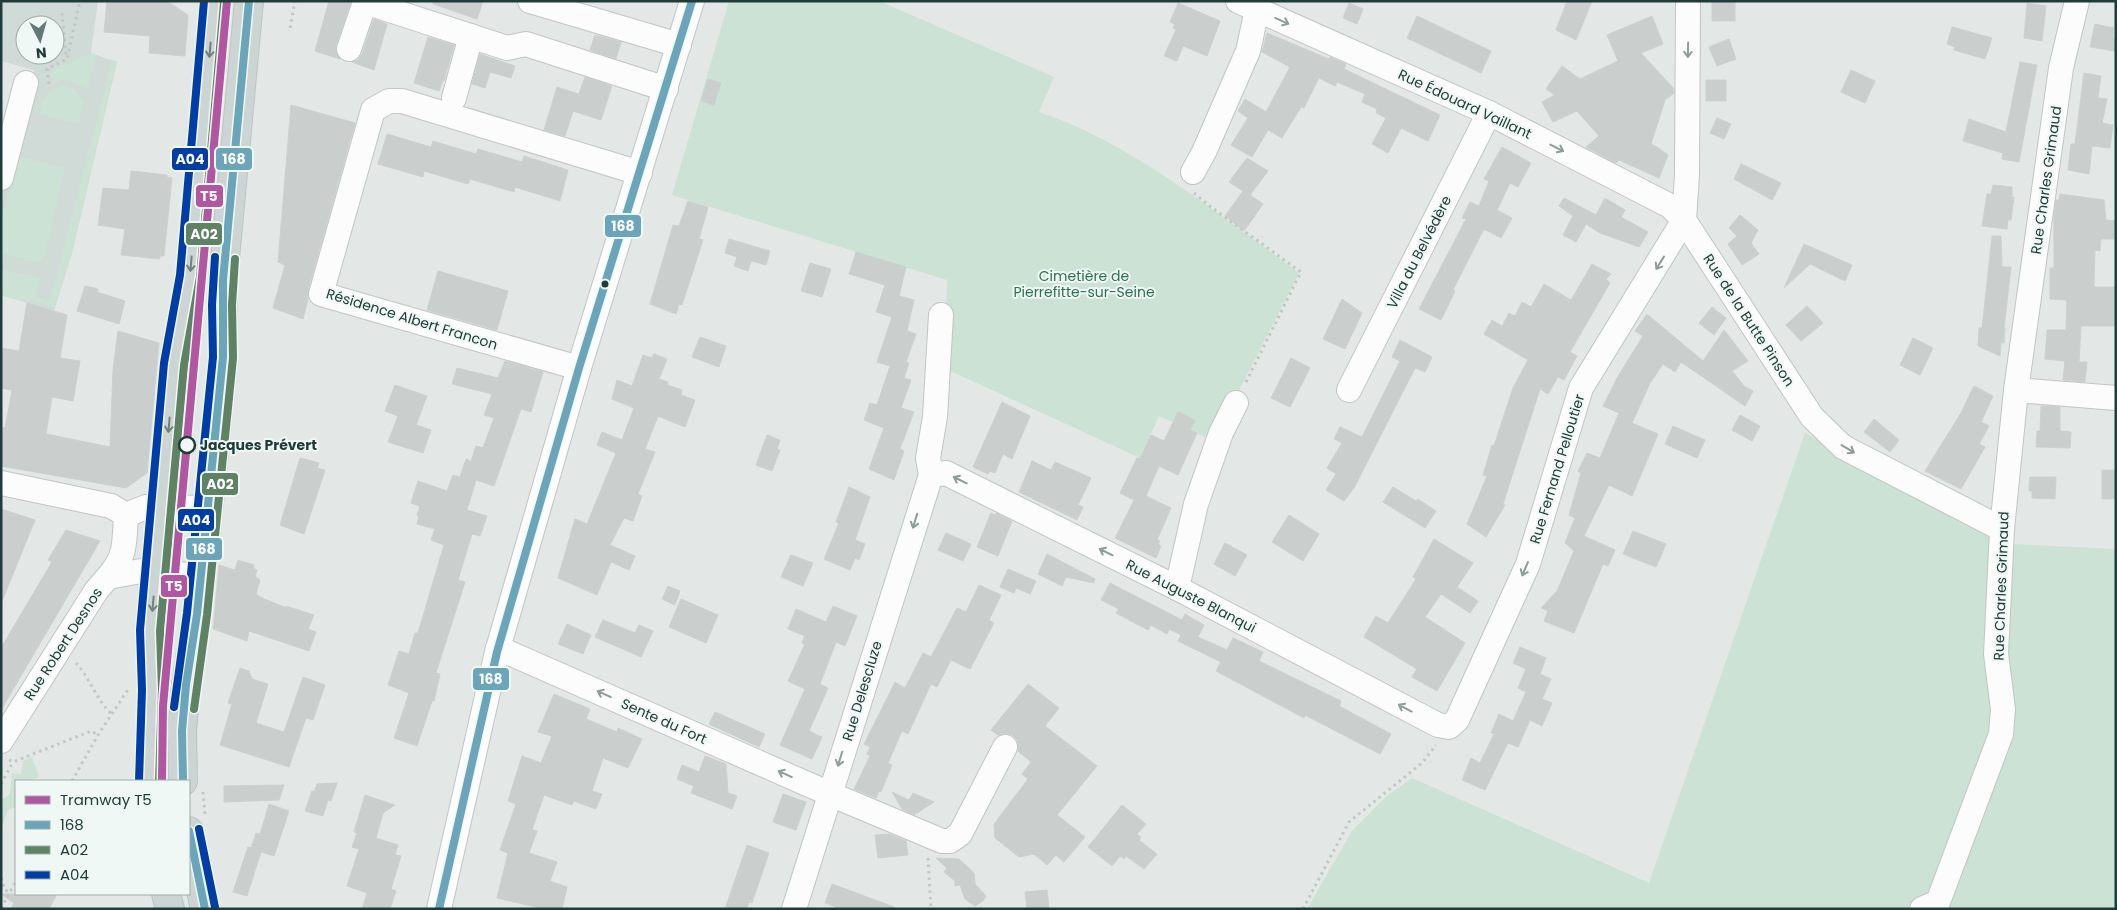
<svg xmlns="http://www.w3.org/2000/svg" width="2117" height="910" viewBox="0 0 2117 910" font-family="Poppins,sans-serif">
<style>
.built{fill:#d0dad7;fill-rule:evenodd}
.green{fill:#cbe2d5}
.building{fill:#cacfce;stroke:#cbd1cf}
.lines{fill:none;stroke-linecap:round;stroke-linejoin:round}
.minor-casing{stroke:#c0c5c3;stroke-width:26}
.major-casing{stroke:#bbc5c3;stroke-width:30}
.path{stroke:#c0c8c6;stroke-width:3;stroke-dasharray:2.5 4;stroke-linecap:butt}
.minor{stroke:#fbfcfb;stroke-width:24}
.major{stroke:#cdd5d4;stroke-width:28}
.bus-1-casing{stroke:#f0f8f5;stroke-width:11}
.bus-2-casing{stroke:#f0f8f5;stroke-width:11}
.bus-3-casing{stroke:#f0f8f5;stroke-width:11}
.bus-1{stroke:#6aa5ba;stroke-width:8}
.bus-2{stroke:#5f8264;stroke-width:8}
.bus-3{stroke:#003da5;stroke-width:8}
.tram-1-casing{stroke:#f0f8f5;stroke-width:11}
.tram-1{stroke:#b156a1;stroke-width:8}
.oneway{stroke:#8e9c9a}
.oneway2{stroke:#6e817e}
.bus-dot{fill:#203c38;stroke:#f0f8f5;stroke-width:2}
.stop-dot{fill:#f0f8f5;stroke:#203c38;stroke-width:2.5}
.labels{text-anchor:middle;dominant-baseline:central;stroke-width:4;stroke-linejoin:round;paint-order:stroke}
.street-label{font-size:14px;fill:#203c38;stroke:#f0f8f5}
.park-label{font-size:14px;fill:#2a734f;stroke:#f0f8f5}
.stop-label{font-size:14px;font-weight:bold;fill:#203c38;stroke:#f0f8f5;text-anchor:start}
.line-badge{stroke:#f0f8f5;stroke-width:2}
.badge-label{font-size:14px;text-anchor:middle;font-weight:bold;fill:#fff}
</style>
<rect width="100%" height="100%" fill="#e3e8e6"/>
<path class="built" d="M 1,1 L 98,1 L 91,53 L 117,62 L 72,253 L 54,311 L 1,295 L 1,190 L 21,125 L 34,70 L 1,61 ZM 25,25 L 55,25 L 55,55 L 25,55 Z"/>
<g class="green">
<path d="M 729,1 L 879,1 L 1054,77 L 1039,112 C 1131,142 1219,215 1297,271 L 1298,275 L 1213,441 L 1159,416 L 1140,458 L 944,368 L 947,280 L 672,195 Z"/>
<path d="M 91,53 L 97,55 L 87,91 C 77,81 65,79 52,82 L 50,71 Z"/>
<polygon points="112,60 117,62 72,253 55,307 29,300 27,303 1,295 1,269 40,278 35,297 50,300"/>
<path d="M 66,85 L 77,91 L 84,101 L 79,124 L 39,114 C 42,97 48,87 66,85 Z"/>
<polygon points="18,156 65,168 45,255 43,255 41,263 1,253 1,222"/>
<polygon points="1805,433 2012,544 2116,549 2116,909 1307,909 1352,831 1388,795 1412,778 1649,883"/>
<polygon points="32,757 39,777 30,781 16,781 16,807 8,810 1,828 1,800 10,794 12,773 21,774 23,761"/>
</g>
<g class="building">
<polygon points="107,1 167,1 188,15 185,56 149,53 150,36 104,32"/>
<polygon points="329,1 351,1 336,45 336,52 340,59 315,51"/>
<polygon points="433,1 483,1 477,19 433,4"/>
<polygon points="1567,1 1592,1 1576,40 1556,30"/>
<rect x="1712" y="1" width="23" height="20"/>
<polygon points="1178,3 1220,21 1207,56 1183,46 1177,61 1164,56 1176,30 1173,28 1175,24 1170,22"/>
<polygon points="1349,3 1363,9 1357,24 1343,18"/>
<polygon points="2027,3 2046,6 2042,41 2024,38"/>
<polygon points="1417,16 1491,51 1481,73 1407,38"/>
<polygon points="1652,16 1663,44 1641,53 1674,89 1674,93 1665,100 1651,144 1657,147 1668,155 1659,178 1619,160 1616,163 1586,147 1599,136 1577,111 1553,122 1542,102 1555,95 1546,89 1562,66 1580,79 1618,61 1607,35"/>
<polygon points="374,19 387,24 374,70 352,62 358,60 362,54"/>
<polygon points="2095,24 2114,28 2113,38 2116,39 2116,51 2090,47"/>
<polygon points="1952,27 1992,38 1985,59 1954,50 1955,47 1947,44"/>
<polygon points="1267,33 1329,59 1330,57 1346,64 1344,69 1440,115 1428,141 1401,128 1388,153 1372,144 1386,118 1376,113 1377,109 1362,102 1365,94 1337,82 1335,86 1319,78 1304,108 1301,107 1282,138 1268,130 1252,157 1231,145 1248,118 1238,111 1245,99 1266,112 1290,67 1262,52"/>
<polygon points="595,35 621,42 616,59 590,50"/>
<polygon points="428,37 454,45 444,81 443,80 439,91 414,83"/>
<polygon points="1729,39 1736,59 1717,66 1709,47"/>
<polygon points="480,54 515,66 511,78 490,72 485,88 472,84"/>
<polygon points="2020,62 2037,65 2019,162 2002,159 2003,153 1963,141 1969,119 2006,132"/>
<polygon points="1851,70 1875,81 1865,103 1841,92"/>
<polygon points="2084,73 2101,76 2098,98 2107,99 2102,123 2113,125 2110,148 2092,146 2089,174 2068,170 2071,144 2075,144"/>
<polygon points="585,77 612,86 601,120 573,111 565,136 544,130 557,87 579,94"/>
<polygon points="708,79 721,83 714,105 701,101"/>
<rect x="1706" y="80" width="20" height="21"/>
<polygon points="291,105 355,123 308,290 308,299 303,319 273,308 285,265 278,262"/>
<polygon points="1717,118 1731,124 1724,139 1710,133"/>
<polygon points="387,134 431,147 433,141 476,154 478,149 522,162 524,156 568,170 560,201 515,187 514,192 470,179 468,184 424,171 423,177 378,164"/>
<polygon points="1502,147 1531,163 1518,187 1510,183 1497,210 1512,218 1501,238 1484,229 1453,290 1455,291 1441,320 1419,309 1466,219 1462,218 1470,202 1479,206 1489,181 1484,179"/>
<polygon points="1247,158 1268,171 1250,195 1263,204 1244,231 1225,216 1243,191 1229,182"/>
<polygon points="1741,164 1781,183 1772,200 1734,179"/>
<polygon points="131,171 167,175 167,177 172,178 164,256 160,256 160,259 121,255 125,229 98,225 103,188 129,190"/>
<polygon points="1993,185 2012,187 2012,197 2014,197 2011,220 2008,220 2007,229 1982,226 1987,194 1991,194"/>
<polygon points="2060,194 2104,200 2106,220 2116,221 2116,239 2101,239 2100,251 2095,250 2094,287 2115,287 2115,326 2081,326 2079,362 2087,362 2085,382 2063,380 2065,361 2045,359 2047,330 2066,330 2067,300 2050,299 2050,268 2054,268 2054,216 2056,200 2059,200"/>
<polygon points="1564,198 1596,215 1605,198 1625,210 1621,217 1648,232 1639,247 1600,233 1586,224 1576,242 1563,235 1573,216 1559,206"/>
<polygon points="688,201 708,207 699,239 703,240 682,305 679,304 676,314 650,304 673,225 679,226"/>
<polygon points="1740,215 1758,230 1751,243 1759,254 1742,265 1728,244 1737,236 1729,228"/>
<polygon points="1992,236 2001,236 2002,267 2011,267 2004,328 2005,328 2004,343 2001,343 2000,356 1978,346 1979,328 1982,328"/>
<polygon points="729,239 770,251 766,265 751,261 748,271 734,266 737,257 725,253"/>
<polygon points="1804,244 1852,265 1845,281 1810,264 1784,288"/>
<polygon points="856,252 906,267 899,296 914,300 907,331 916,334 906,362 909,363 904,378 911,380 901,408 914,412 900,449 904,451 894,480 869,469 884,428 864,420 870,403 877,405 890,366 877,362 892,317 876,312 885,285 849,274"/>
<polygon points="810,263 831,269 822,297 801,291"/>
<polygon points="1592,264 1611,274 1606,279 1610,283 1570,352 1577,356 1564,380 1558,377 1548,394 1540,389 1503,504 1505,505 1486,537 1467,524 1487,476 1483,475 1492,445 1494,446 1513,388 1528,360 1484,334 1492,320 1502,326 1509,313 1515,316 1522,302 1531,307 1544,284 1571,300"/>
<polygon points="438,271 508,291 497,330 427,310"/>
<polygon points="85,286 98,289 97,292 125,301 119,324 77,311"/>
<polygon points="1342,299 1362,313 1345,349 1323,339"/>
<polygon points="27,303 67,315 60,358 80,361 73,401 52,397 46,434 110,447 113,370 118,331 159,343 147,473 126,488 1,466 1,427 5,428 12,390 1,388 1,348 19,351"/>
<polygon points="1807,306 1823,323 1801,341 1786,325"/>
<polygon points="1712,307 1726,318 1714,335 1699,323"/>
<polygon points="1647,314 1703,361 1724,330 1748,361 1732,371 1744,386 1753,391 1745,406 1681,362 1675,372 1663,364 1650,383 1632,423 1658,434 1632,496 1609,485 1584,536 1615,550 1608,566 1603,564 1574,633 1544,621 1548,611 1541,608 1557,591 1574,551 1565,543 1575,518 1569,515 1581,473 1578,471 1587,453 1600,458 1619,413 1603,406 1617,378 1643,336 1635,331"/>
<polygon points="700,337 726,346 719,367 692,357"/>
<polygon points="1913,338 1933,348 1920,375 1900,365"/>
<polygon points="1400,340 1432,357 1425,372 1415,368 1354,488 1344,501 1326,490 1336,474 1327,468 1342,443 1334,439 1340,427 1362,437 1400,361 1392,357"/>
<polygon points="654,354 667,359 659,379 668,382 667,385 682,390 681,395 695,400 685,427 658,416 645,449 655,452 638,494 642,496 633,521 624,518 610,545 635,556 629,570 611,562 597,595 558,578 575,519 587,524 616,453 597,445 602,432 622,440 634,408 612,399 617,380 632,386 643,355 652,358"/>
<polygon points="1291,358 1310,368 1290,407 1271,398"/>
<polygon points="505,361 543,372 531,412 521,409 494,486 476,480 467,510 487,516 480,536 472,534 458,580 465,582 436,673 440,674 434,701 432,701 417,746 394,738 409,693 388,685 399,651 409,654 415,633 418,633 444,545 431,540 435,529 417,524 419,516 417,515 420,506 411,503 418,481 447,491 453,475 460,477 466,459 471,461 476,446 483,448 494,418 484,415 492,394 452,384 457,368 498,378"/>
<polygon points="395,385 427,396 416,425 431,430 423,453 388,442 398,416 385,411"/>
<polygon points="1974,386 1993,396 1981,422 1989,426 1979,444 1985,447 1961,489 1925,471 1961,413"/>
<polygon points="1002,402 1030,416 1012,459 1003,454 995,473 990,471 988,474 973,467"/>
<polygon points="2041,406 2060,407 2060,431 2071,432 2070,448 2036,447 2037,431 2040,431"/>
<polygon points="1178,412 1195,420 1190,430 1197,433 1178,475 1159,466 1146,496 1171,508 1157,540 1160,541 1158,544 1161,546 1156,558 1115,538 1134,500 1120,493 1137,458 1140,459 1151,435 1164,441"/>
<polygon points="1740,415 1760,426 1752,441 1732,430"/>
<polygon points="1874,419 1899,440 1890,452 1864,432"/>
<polygon points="1673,426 1705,440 1697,458 1665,444"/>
<polygon points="767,435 780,440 777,449 780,450 772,471 756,465"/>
<polygon points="300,458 319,463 317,468 325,470 304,534 280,525"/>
<polygon points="1032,461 1051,470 1055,462 1091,478 1078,505 1083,507 1077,520 1019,492"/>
<rect x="2102" y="470" width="14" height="29"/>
<polygon points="2030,477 2056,477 2055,499 2032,498 2032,491 2029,491"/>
<polygon points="849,487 870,497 855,540 865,544 859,560 855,558 850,570 824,559 839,523 836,522"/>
<polygon points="1393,487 1416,501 1418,499 1436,511 1425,528 1383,502"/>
<polygon points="1,509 35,520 2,601 1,601"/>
<polygon points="991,513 995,515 996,513 1012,521 998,556 977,547"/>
<polygon points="1289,515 1319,534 1303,561 1272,542"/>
<polygon points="66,530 100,541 1,710 1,648 52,562 48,560"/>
<polygon points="1633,531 1666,544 1656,567 1623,554"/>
<polygon points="946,533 971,544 963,561 938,550"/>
<polygon points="1434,539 1473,563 1457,587 1478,601 1470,613 1441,594 1425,617 1465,643 1437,691 1412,677 1417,669 1364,637 1376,616 1388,623 1416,579 1413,577"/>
<polygon points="1225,543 1247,555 1235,576 1214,564"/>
<polygon points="1047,554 1095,579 1094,583 1066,577 1062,586 1038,574"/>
<polygon points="791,555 813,563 803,586 781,577"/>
<polygon points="238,560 254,565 253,568 257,570 255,577 260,580 256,594 260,597 286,608 286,606 314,615 308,629 316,632 309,651 249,631 247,641 213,629 219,565 235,570"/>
<polygon points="1008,569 1036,581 1030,594 1016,588 1014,593 1000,587"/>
<polygon points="1110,583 1182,620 1185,614 1204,625 1198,637 1227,650 1233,638 1263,652 1259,661 1341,701 1339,706 1391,734 1380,754 1305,715 1304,718 1216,671 1221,662 1178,641 1181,635 1169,629 1167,634 1151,625 1148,630 1116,613 1119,609 1101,600"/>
<polygon points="979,585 1001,595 989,620 994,623 970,669 951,660 937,687 931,684 908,734 902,731 888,763 892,765 881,792 879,791 876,798 854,789 870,756 867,754 870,747 864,744 895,682 905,688 923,653 931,657 957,608 966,612"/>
<polygon points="668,586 680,591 675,605 662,599"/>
<polygon points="681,599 718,615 706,643 669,627"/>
<polygon points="833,606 857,616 845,646 836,642 820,684 828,688 809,731 822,737 812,759 780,745 805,689 788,681 805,644 802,643 805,636 788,629 796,609 826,622"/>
<polygon points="603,620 635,633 639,625 653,631 641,657 595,637"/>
<polygon points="567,624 591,635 583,654 558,644"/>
<polygon points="1520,647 1546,658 1540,674 1551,679 1542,699 1552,703 1542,726 1530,720 1518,747 1508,743 1485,790 1462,780 1471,758 1480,763 1494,734 1491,733 1499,714 1513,721 1526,692 1518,688 1526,669 1513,663"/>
<polygon points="240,668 249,671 252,679 268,684 256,723 284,732 303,677 325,685 313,720 306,718 289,767 220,745 232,704 228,703"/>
<polygon points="1028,684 1059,708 1045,726 1097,766 1057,815 1085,837 1064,862 1056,855 1047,865 1034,854 1019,857 995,838 994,824 1028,779 1022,774 1031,762 1018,751 1017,740 1012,735 1005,733 998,735 991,730"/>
<polygon points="554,694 590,709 586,719 617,732 618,728 642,739 628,768 603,758 592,791 602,794 596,809 574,801 572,805 544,795 532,830 537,831 529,853 557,862 550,881 567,887 562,909 544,909 497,898 508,853 500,850 516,804 508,801 522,756 541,763 552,736 538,732"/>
<polygon points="715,712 765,734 759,747 709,724"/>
<polygon points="705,756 726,764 728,793 737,796 732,809 691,793 694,786 677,779 682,765 699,772"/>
<polygon points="337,783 331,801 328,800 323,816 305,811 312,791 314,792 317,784"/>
<polygon points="284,785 279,800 224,802 224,786"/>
<polygon points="892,792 909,800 913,793 934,802 914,815 902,809"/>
<polygon points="783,794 806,802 796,830 773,822"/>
<polygon points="365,795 395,805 383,813 376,838 398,845 395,855 401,856 391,889 396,891 390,909 362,909 367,893 347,886 359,849 352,847 357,833 354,832"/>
<polygon points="269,804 289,811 274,856 252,849 261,852 247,896 233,892 248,847 251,848 256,833 260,834"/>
<polygon points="1122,805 1146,824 1137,834 1141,837 1139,840 1157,854 1144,869 1126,856 1124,859 1120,856 1112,866 1088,847"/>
<polygon points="889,834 906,841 908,855 878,858 875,835"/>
<polygon points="747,845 769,853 752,903 749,902 747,909 725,909"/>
<polygon points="936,858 959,859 974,873 975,884 986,896 983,901 975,906 965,899 960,885 955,886 955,881 944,872 947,868"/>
<polygon points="832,884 894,907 894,909 841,909 825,903"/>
<polygon points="1047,890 1049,909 1027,909 1025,892"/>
<polygon points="1,894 57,894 49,909 11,909 14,903"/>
</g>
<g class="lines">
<g class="minor-casing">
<g id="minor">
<polyline points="530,1 679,45"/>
<polyline points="1688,1 1687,175 1684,220 1812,417 1843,447 2002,529"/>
<polyline points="349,49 365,2 507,48 526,44 666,89"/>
<polyline points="454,98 471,36"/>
<polyline points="1193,172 1204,152 1248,51 1257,10"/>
<polyline points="1,178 26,83"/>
<polyline points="579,368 321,294 373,110 389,101 402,101 640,173"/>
<polyline points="1349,390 1489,113"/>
<polyline points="2016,390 2116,398"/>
<polyline points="931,475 946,473 1177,588 1438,725 1449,727 1457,720 1528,564 1581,388 1684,220 1670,206 1489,113 1238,1"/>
<polyline points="931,475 928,458 935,417 941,315"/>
<polyline points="1,483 111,506 126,515 146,507 209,508"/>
<path d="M 108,577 C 127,555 124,542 126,515"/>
<polyline points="1177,588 1196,504 1221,433 1236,403"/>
<polyline points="498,648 830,794 942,841 950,841 960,834 1005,747"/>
<polyline points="1,741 96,591 108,577 141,571 202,576"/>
<polyline points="439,909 497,652 579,368 692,1"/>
<polyline points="794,909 931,475"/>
<polyline points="1922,909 1938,902 2001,734 2003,709 1996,654 2002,529 2016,390 2061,68 2077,1"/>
</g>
</g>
<g class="major-casing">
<g id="major">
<polyline points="149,781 152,690 150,631 174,364 190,276 214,1"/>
<polyline points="183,781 182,731 186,685 197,614 212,475 223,357 223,280 249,1"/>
<polyline points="189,831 205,909"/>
<polyline points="166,894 170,909"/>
</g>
</g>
<g class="path">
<polyline points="62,13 66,56"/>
<polyline points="290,28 295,1"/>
<polyline points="49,84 47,69 67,59 80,1"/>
<polyline points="1194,193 1211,207 1301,272 1245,384"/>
<path d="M 76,663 C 90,678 98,703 112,714"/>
<polyline points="9,760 13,762 91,731 98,735"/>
<polyline points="72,781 98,735 129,688"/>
<polyline points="1,784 13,762"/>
<polyline points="203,792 205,815"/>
<polyline points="928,858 931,909"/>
<polyline points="1,878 5,890 10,892"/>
<polyline points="1,908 16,881"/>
<polyline points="1303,909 1349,822 1422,763 1436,745"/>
</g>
<use href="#minor" class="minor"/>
<use href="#major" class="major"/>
<g class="bus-1-casing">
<g id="bus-1">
<polyline points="183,781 182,731 186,685 197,614 223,357 223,280 249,1"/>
<polyline points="189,831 205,909"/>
<polyline points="439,909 497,652 579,368 692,1"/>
</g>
</g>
<g class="bus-2-casing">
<g id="bus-2">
<polyline points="194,709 207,615 233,358 232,305 235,259"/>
<polyline points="159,781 162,690 160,631 184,365 200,277 224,2"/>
</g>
</g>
<g class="bus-3-casing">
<g id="bus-3">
<polyline points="174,707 187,613 213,357 212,305 215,257"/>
<polyline points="139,781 142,690 140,630 164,363 180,275 204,1"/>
<polyline points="199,829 215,907"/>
</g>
</g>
<use href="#bus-1" class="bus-1"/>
<use href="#bus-2" class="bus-2"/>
<use href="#bus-3" class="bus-3"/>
<g class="tram-1-casing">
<polyline id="tram-1" points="162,781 163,706 227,1"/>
</g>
<use href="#tram-1" class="tram-1"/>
</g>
<defs><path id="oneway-shaft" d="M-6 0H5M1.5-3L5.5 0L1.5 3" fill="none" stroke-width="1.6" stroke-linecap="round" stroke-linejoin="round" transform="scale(1.25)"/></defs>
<g class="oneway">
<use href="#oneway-shaft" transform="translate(1282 21) rotate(24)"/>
<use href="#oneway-shaft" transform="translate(1688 50) rotate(91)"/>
<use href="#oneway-shaft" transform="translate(1557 148) rotate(27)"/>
<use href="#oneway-shaft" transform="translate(1660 263) rotate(122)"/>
<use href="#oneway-shaft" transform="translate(1848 449) rotate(31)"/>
<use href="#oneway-shaft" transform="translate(960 480) rotate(-154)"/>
<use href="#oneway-shaft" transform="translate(915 521) rotate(107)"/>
<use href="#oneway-shaft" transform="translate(1106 552) rotate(-154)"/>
<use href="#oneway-shaft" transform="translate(1525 569) rotate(113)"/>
<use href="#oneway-shaft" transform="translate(604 694) rotate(-156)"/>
<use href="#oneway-shaft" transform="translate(1405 708) rotate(-152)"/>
<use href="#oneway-shaft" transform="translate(840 759) rotate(107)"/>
<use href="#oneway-shaft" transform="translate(785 774) rotate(-156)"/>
</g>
<g class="oneway2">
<use href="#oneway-shaft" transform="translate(210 50) rotate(95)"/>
<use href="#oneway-shaft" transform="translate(191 264) rotate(95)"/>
<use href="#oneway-shaft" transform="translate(169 425) rotate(95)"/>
<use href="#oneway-shaft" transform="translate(153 604) rotate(95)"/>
</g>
<circle class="bus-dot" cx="605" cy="284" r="4.5"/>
<circle class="stop-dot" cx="187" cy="445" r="8"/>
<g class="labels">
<g class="street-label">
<text transform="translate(1465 104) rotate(25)">Rue Édouard Vaillant</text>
<text transform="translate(2046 180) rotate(-82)">Rue Charles Grimaud</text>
<text transform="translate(1419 252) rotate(-63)">Villa du Belvédère</text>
<text transform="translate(412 319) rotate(17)">Résidence Albert Francon</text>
<text transform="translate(1749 320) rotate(57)">Rue de la Butte Pinson</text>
<text transform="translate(1557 469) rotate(-73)">Rue Fernand Pelloutier</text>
<text transform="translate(2001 586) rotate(-88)">Rue Charles Grimaud</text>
<text transform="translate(1191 596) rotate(27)">Rue Auguste Blanqui</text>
<text transform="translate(63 644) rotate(-57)">Rue Robert Desnos</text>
<text transform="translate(862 691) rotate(-73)">Rue Delescluze</text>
<text transform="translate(664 721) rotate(24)">Sente du Fort</text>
</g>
<g class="park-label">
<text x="1084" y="276">Cimetière de<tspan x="1084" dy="16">Pierrefitte-sur-Seine</tspan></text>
</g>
<g class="stop-label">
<text x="200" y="445">Jacques Prévert</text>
</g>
</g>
<g class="line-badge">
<rect x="215" y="147" width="38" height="24" rx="5" fill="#6aa5ba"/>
<rect x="171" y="147" width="38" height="24" rx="5" fill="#003da5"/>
<rect x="195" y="184" width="29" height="24" rx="5" fill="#b156a1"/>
<rect x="604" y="214" width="38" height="24" rx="5" fill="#6aa5ba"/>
<rect x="185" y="222" width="38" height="24" rx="5" fill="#5f8264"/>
<rect x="201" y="472" width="38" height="24" rx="5" fill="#5f8264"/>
<rect x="177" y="508" width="38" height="24" rx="5" fill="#003da5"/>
<rect x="185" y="537" width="38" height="24" rx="5" fill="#6aa5ba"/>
<rect x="160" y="574" width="28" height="24" rx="5" fill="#b156a1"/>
<rect x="472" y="667" width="38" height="24" rx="5" fill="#6aa5ba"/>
</g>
<g class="badge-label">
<text x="234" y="164">168</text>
<text x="190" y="164">A04</text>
<text x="209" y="201">T5</text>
<text x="623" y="231">168</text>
<text x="204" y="239">A02</text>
<text x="220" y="489">A02</text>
<text x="196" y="525">A04</text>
<text x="204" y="554">168</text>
<text x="174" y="591">T5</text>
<text x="491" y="684">168</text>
</g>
<rect width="2117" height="910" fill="none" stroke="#203c38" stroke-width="5"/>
<rect x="15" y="780" width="175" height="115" fill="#f0f8f5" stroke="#9dada9"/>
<rect x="25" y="796" width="25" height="8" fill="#b156a1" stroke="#9dada9"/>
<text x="60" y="805" font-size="15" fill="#203c38">Tramway T5</text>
<rect x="25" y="821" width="25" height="8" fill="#6aa5ba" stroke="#9dada9"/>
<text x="60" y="830" font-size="15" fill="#203c38">168</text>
<rect x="25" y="846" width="25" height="8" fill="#5f8264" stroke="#9dada9"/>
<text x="60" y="855" font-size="15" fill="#203c38">A02</text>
<rect x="25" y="871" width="25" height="8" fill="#003da5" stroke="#9dada9"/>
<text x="60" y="880" font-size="15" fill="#203c38">A04</text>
<g transform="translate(40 40) rotate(174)"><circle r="24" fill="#f0f8f5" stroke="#9dada9"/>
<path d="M0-4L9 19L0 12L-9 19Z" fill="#647875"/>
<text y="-8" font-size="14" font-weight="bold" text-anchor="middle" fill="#203c38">N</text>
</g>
</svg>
